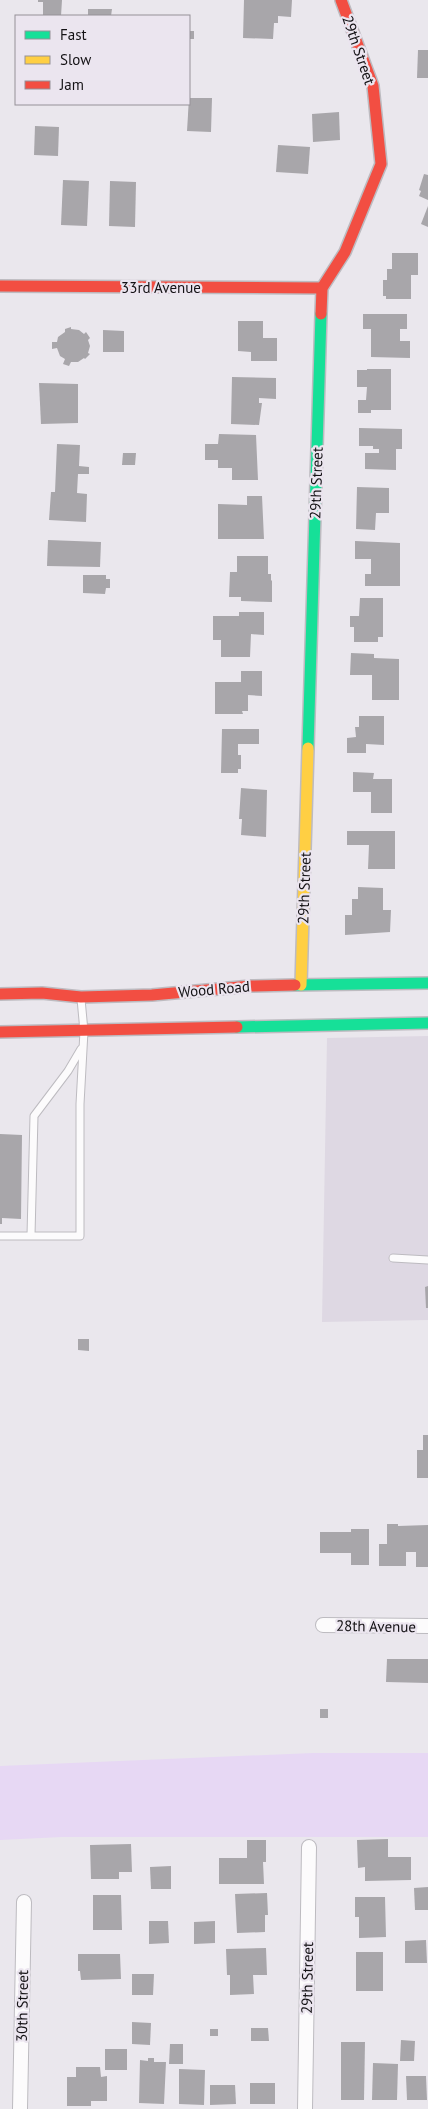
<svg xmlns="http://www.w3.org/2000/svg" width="428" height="2109" viewBox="0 0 428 2109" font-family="'PT Sans',sans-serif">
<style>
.built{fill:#ded8e3}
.green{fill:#e7d8f4}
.building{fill:#a8a6aa}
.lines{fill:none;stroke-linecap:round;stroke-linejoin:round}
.lane-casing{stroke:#bdbbc0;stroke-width:9}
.street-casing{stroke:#bdbbc0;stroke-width:16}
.fast-casing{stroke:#bdbbc0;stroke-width:14}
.slow-casing{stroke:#bdbbc0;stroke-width:14}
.jam-casing{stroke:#bdbbc0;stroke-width:14}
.lane{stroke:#fcfbfc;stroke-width:7}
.street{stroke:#fcfbfc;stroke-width:14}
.fast{stroke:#16e098;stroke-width:11}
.slow{stroke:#ffcf43;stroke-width:11}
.jam{stroke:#f24e42;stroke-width:11}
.labels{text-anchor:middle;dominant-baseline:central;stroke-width:4.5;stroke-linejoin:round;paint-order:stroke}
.street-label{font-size:15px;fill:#141215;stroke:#ebe5ef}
</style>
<rect width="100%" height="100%" fill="#eae7ed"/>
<polygon class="built" points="428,1036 428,1320 322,1322 327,1038"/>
<polygon class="green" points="313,1753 428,1753 428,1837 62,1837 0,1840 0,1766"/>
<g class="building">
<polygon points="38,0 62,0 61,16 43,16 43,2 38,2"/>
<polygon points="244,0 292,0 291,17 278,16 278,23 274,23 273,39 243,38"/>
<polygon points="88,9 112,9 111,16 88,16"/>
<rect x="189" y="31" width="5" height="8"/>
<polygon points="418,50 428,50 428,78 417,78"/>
<polygon points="189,98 212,98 211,132 187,131"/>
<polygon points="339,112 340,140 313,142 312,114"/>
<polygon points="35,126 59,127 58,156 34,155"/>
<polygon points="278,145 310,147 308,174 276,172"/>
<polygon points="424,174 428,175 428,200 419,196 421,191 419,190"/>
<polygon points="63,180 89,181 87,226 61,225"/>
<polygon points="110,181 136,182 135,227 109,226"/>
<polygon points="428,206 428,227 421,224"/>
<polygon points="392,253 418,253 418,275 411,275 411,299 386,299 386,296 383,296 383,280 387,280 387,269 392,269"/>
<polygon points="363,314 407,314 407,329 400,329 400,341 410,341 410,358 371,357 371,329 363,329"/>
<polygon points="238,321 263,321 263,338 277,338 277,361 251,361 251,352 238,351"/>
<polygon points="71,327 71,329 79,330 84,334 86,332 90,338 88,340 90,346 88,353 90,354 85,359 84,358 78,362 71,362 69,366 63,364 65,359 60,356 57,348 52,349 52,342 57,342 58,337 65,332 65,329"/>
<polygon points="103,330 124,331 124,352 103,352"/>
<polygon points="367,369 391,369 391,410 371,410 371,413 358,413 358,400 366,400 367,387 357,387 357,370 367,370"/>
<polygon points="232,377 276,378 276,399 259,398 259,403 262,403 259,425 231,424"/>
<polygon points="39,383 78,384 78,423 41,424"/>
<polygon points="359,428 402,429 402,449 396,449 396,470 365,469 365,453 379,453 379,449 373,449 373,446 359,446"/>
<polygon points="219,434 256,435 258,480 232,480 232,468 218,468 218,460 205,460 205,444 218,444"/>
<polygon points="57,444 80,445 79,466 89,467 89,474 78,474 77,493 87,494 86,522 49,520 51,492 55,492"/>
<polygon points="123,453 136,453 135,465 122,465"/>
<polygon points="357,487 389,488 389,513 376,513 375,530 356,529"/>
<polygon points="247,496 262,496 264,539 218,539 218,504 247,505"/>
<polygon points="48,540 101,542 100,567 47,566"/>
<polygon points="355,541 400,543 400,586 365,586 365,574 371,574 371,559 355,559"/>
<polygon points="237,556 268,556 268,574 271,574 271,580 272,581 272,602 241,601 241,597 229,597 230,572 237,572"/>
<polygon points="83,575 106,575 106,579 110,579 110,588 106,588 105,594 83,593"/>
<polygon points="360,598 383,598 383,637 378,637 378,642 354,642 354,627 350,627 350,616 359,616"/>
<polygon points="239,612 264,612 264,635 251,634 250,657 221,657 221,640 213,640 213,616 239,616"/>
<polygon points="351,653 374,654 374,658 399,659 399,700 372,700 372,675 350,675"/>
<polygon points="241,671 262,671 262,696 248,695 248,711 242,711 243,714 215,714 215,682 241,682"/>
<polygon points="359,716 384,716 384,745 366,744 366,753 347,753 347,738 356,737 355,727 359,727"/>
<polygon points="222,729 259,729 259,744 238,744 238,755 241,755 241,769 238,769 238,773 221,773"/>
<polygon points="353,772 374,773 373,779 392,779 392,813 371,813 371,792 353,792"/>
<polygon points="241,788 267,790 266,837 241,835 242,819 239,819"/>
<polygon points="347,831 395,831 395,869 368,869 369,845 347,845"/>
<polygon points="358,887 383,888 383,910 391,910 390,932 345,935 345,915 352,915 352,899 358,899"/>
<polygon points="0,1134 22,1135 21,1219 2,1218 2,1224 0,1224"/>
<polygon points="428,1286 428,1308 426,1308 425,1287"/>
<polygon points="78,1339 89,1339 89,1351 78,1350"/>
<polygon points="423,1435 428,1435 428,1478 417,1478 417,1450 423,1450"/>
<polygon points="387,1524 398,1524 398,1526 428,1525 428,1567 416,1567 416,1552 406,1552 406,1566 379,1566 379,1544 387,1544"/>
<polygon points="351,1529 369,1529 369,1565 351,1565 351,1553 320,1553 320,1532 351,1532"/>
<polygon points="387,1659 428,1659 428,1683 386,1682"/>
<rect x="320" y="1709" width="8" height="9"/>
<polygon points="388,1839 388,1857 411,1857 411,1880 365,1881 365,1867 358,1868 357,1840"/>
<polygon points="247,1840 266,1840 266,1862 263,1862 264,1884 219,1884 219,1858 247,1858"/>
<polygon points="131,1844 132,1872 119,1872 119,1879 91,1879 90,1845"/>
<polygon points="171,1866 171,1889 151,1889 150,1867"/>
<polygon points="428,1887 428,1910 415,1910 414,1888"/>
<polygon points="267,1893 268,1915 265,1915 265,1932 237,1933 235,1894"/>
<polygon points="93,1895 121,1895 122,1930 93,1930"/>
<polygon points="355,1897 385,1897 386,1937 359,1938 359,1917 355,1917"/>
<polygon points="149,1921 168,1921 169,1943 149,1944"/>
<polygon points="215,1921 215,1943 194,1944 194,1922"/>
<polygon points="426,1940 427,1963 405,1963 405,1941"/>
<polygon points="266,1948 267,1975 253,1975 254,1994 230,1995 230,1975 227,1975 226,1949"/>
<rect x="356" y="1952" width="27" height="39"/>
<polygon points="78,1954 120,1954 121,1979 81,1980 80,1971 78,1971"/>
<polygon points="132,1974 154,1974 153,1995 132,1995"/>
<polygon points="132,2022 151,2023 150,2045 132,2044"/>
<polygon points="251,2028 268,2028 269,2041 251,2041"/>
<rect x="210" y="2029" width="8" height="7"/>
<polygon points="401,2040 415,2041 414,2061 400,2061"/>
<polygon points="341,2042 365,2042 364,2100 341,2100"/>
<polygon points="170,2044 183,2044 183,2064 169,2064"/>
<rect x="105" y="2049" width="22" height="21"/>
<polygon points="148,2058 154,2058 154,2062 166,2062 164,2104 139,2103 140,2060 148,2061"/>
<polygon points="373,2063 398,2064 397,2100 372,2100"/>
<polygon points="76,2067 100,2067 101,2077 107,2076 107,2101 91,2101 91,2106 67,2106 67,2077 76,2077"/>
<polygon points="179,2069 205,2070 204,2105 179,2104"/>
<polygon points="406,2076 426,2076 427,2100 407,2100"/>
<rect x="250" y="2083" width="25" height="21"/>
<polygon points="210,2085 235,2085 236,2104 210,2105"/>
</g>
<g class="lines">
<g class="lane-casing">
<g id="lane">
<polyline points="31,1235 34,1116 68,1071 81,1049"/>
<polyline points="0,1236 80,1236 80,1104 84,1031 81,999"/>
<polyline points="393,1258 428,1260"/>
</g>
</g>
<g class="street-casing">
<g id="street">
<polyline points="323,1625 428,1626"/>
<polyline points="20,2109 24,1902"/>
<polyline points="305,2109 309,1847"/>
</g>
</g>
<g class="fast-casing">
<g id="fast">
<polyline points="308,748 321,314"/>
<polyline points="295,985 428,983"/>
<polyline points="237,1027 428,1023"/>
</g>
</g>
<g class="slow-casing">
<polyline id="slow" points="301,985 308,748"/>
</g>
<g class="jam-casing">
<g id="jam">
<polyline points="0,286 322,288"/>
<polyline points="321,314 322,288 345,252 381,164 373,86 341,0"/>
<polyline points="0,994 42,993 81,997 152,995 251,986 295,985"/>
<polyline points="0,1032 237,1027"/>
</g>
</g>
<use href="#lane" class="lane"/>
<use href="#street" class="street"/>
<use href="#fast" class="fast"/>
<use href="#slow" class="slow"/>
<use href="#jam" class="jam"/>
</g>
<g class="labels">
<g class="street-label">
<text transform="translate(359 50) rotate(71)">29th Street</text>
<text x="161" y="287">33rd Avenue</text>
<text transform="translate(316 483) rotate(-88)">29th Street</text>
<text transform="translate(304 888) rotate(-88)">29th Street</text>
<text transform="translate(214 989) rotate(-5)">Wood Road</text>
<text transform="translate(376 1626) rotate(1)">28th Avenue</text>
<text transform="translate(307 1978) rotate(-89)">29th Street</text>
<text transform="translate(22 2006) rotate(-89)">30th Street</text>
</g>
</g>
<rect x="15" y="15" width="175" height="90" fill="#ebe5ef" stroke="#959198"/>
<rect x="25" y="31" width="25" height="8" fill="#16e098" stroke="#959198"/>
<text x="60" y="40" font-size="15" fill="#141215">Fast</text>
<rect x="25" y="56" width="25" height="8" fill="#ffcf43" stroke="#959198"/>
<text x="60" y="65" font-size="15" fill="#141215">Slow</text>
<rect x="25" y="81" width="25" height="8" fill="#f24e42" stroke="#959198"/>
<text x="60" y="90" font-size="15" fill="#141215">Jam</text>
</svg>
